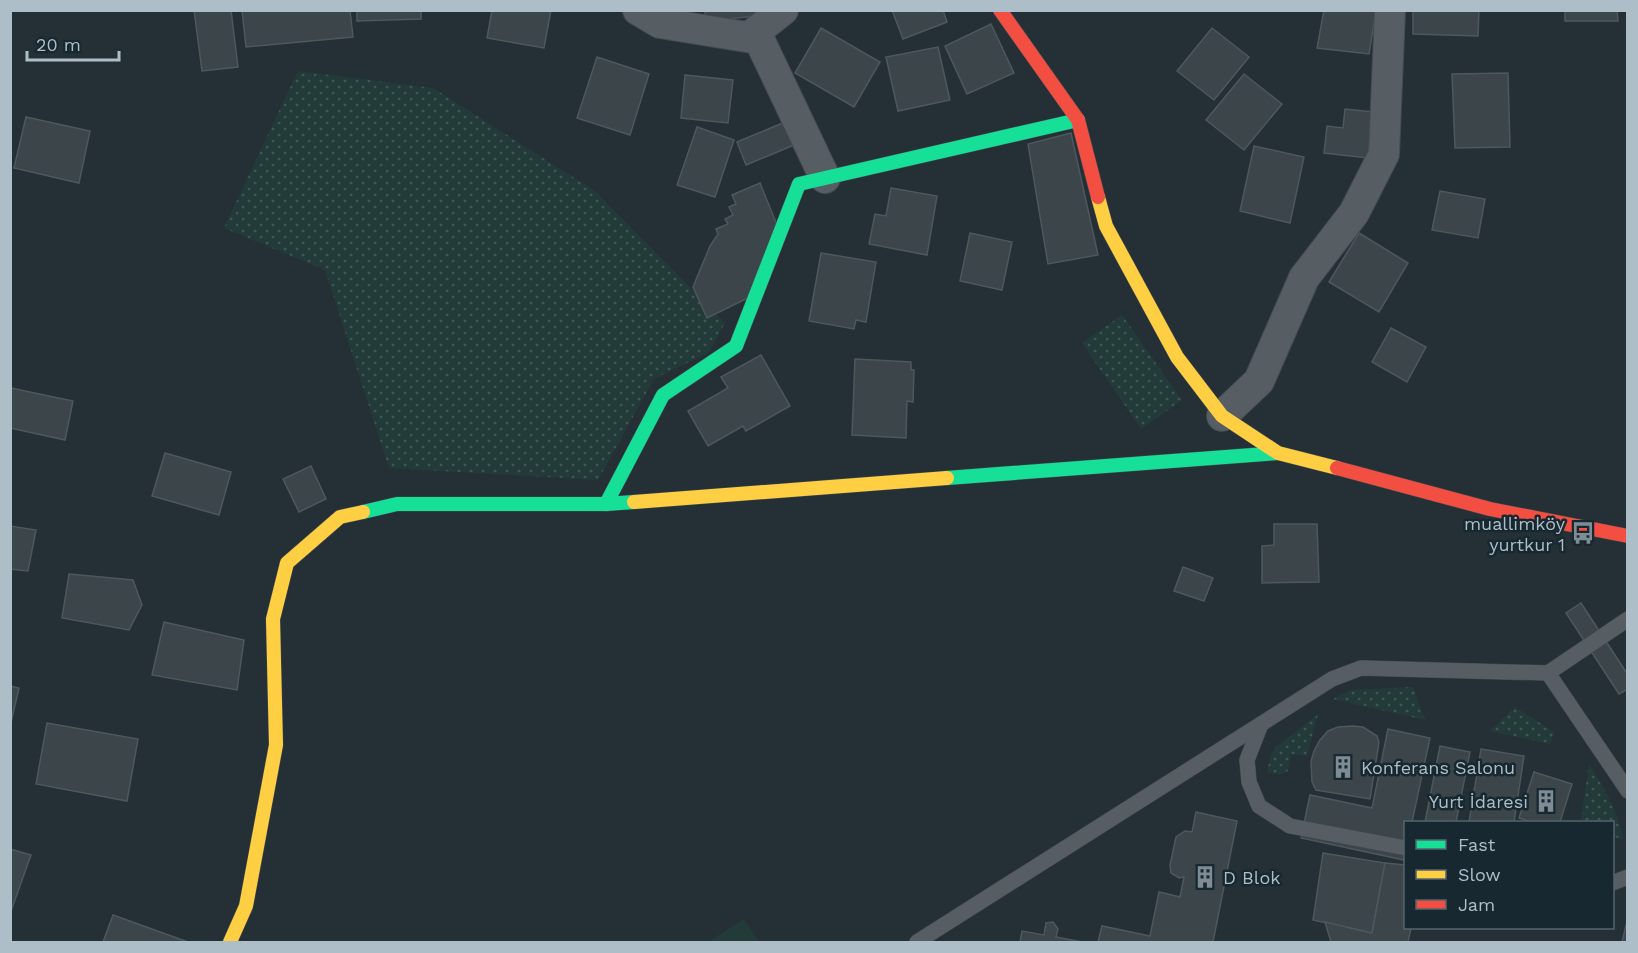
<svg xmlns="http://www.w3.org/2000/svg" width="1638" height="953" viewBox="0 0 1638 953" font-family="'Work Sans',sans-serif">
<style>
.grass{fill:url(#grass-dots)}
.garden{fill:#223b39}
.building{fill:#3c454a;stroke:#4d575d;stroke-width:1.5}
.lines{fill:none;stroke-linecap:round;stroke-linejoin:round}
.lane-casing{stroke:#444b50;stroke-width:16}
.street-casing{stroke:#444b50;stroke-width:32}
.fast-casing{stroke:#444b50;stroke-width:15}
.slow-casing{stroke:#444b50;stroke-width:15}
.jam-casing{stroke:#444b50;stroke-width:15}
.lane{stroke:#565e64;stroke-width:15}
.street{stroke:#565e64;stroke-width:30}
.fast{stroke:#16e098;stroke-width:14}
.slow{stroke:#ffcf43;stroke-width:14}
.jam{stroke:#f24e42;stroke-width:14}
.labels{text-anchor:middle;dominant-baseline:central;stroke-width:5;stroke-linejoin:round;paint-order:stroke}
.poi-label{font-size:18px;fill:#aebec8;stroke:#182830;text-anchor:end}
</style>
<defs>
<pattern id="grass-dots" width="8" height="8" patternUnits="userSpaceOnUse" patternTransform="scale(1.5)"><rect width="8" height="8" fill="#223b39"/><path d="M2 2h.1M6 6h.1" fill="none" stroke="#405654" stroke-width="1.8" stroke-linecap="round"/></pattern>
</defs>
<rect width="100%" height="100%" fill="#253036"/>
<g class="grass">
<polygon points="298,71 433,88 595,191 725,323 709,352 654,379 598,480 389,468 325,270 224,228"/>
<polygon points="1122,315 1182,400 1141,429 1082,343"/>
<polygon points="1413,687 1425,720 1333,699 1350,690"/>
<polygon points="1515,707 1554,732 1550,744 1490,731"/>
<polygon points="1318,714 1307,756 1291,754 1288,771 1281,774 1267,773 1271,754 1276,747"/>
<path d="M 1589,764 C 1604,788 1618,811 1623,839 L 1613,837 L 1612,822 L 1585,822 L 1581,820 Z"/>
</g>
<polygon class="garden" points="744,919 759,942 708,942"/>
<g class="building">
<polygon points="194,10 231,10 238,67 202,71"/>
<polygon points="242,10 350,10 353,37 246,47"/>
<polygon points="357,10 421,10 421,19 357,21"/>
<polygon points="492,10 551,10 544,48 487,38"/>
<polygon points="705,10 756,10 757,16 705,21"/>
<polygon points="892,10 943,10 947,22 903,39"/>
<polygon points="1324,10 1376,10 1369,54 1317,48"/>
<polygon points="1413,10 1479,10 1478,36 1413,34"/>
<polygon points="1565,10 1617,10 1618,21 1565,21"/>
<polygon points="991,24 1014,73 967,94 945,46"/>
<polygon points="821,28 880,62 854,107 795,73"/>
<polygon points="1212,28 1249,57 1214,100 1177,71"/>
<polygon points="938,47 950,100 898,111 886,57"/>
<polygon points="597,57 649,74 630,135 577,118"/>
<polygon points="1508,73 1510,147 1455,148 1452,74"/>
<polygon points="1244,74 1282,104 1244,150 1206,120"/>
<polygon points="685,75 733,80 728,123 681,118"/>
<polygon points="1345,109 1373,112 1368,158 1324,153 1327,126 1343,128"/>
<polygon points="26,117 90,131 79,183 14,168"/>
<polygon points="785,122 794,145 746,165 737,142"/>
<polygon points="697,127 734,140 715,197 677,185"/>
<polygon points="1071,133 1098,255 1048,264 1028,144"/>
<polygon points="1254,146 1304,157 1290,223 1240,211"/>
<polygon points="760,183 777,225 750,297 707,318 693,287 710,246 718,234 716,229 728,224 725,219 733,215 729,207 736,204 732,195"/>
<polygon points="891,188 937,196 927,255 869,244 875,214 886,216"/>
<polygon points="1440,191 1485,199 1478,238 1432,230"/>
<polygon points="970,233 1012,242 1002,290 960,281"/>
<polygon points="1359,233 1408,263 1379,312 1329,282"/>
<polygon points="821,253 876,262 866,322 856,320 854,329 809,321"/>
<polygon points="1391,328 1426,347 1407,382 1372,362"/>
<polygon points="761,355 790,406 746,431 743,426 708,446 688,411 728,388 721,377"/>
<polygon points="855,359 911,362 911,370 914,370 913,402 907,401 906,438 852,435"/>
<polygon points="11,388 73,401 65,440 10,428"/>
<polygon points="165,453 231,472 219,515 152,496"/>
<polygon points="311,466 326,499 299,512 283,479"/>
<polygon points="1274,524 1317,524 1319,582 1262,583 1262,546 1274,545"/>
<polygon points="10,526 36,530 28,571 10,569"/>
<polygon points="1183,567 1213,578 1204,601 1174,591"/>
<polygon points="69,574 133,580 142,605 129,630 62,618"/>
<polygon points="1581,603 1628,675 1628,689 1619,694 1566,613"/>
<polygon points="164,622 244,640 237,690 152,675"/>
<polygon points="10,686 19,688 10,727"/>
<polygon points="47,723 138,739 127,801 36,784"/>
<polygon points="1353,726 1363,727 1377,736 1379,742 1370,799 1316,790 1312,782 1311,761 1314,751 1320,740 1328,731 1338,727"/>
<polygon points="1388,729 1430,738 1412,822 1406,822 1404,860 1301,838 1310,795 1372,808"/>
<polygon points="1440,746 1470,752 1456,822 1425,822"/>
<polygon points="1481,749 1524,756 1514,822 1469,822"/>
<polygon points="1534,772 1572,784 1560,822 1531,822 1519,818"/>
<polygon points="1196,812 1237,821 1213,942 1098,942 1102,926 1150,936 1159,892 1180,897 1184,877 1179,878 1171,873 1170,865 1176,837 1185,831 1192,832"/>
<polygon points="10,849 31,855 11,911 10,911"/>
<polygon points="1323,853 1385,863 1372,933 1313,920"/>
<polygon points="1385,863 1406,865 1406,928 1411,928 1408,942 1331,942 1325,922 1372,933"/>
<polygon points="113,915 188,942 103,942"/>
<polygon points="1628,917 1628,942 1622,942"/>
<polygon points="1053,922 1058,929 1056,937 1082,942 1020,942 1022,931 1044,935 1046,923"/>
</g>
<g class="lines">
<g class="lane-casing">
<g id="lane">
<polyline points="1548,673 1628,791"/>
<polyline points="1261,724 1247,760 1249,782 1259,806 1290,826 1406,848"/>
<polyline points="1612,883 1628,877"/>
<polyline points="917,942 1332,679 1361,668 1548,673 1628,619"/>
</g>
</g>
<g class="street-casing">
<g id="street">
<polyline points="638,10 660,23 759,39 825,178"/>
<polyline points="749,37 783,10"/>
<polyline points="1222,416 1259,381 1304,278 1354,213 1384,154 1390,10"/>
</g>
</g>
<g class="fast-casing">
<g id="fast">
<polyline points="947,478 1278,453"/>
<polyline points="606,504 663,395 736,346 799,184 1078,120"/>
<polyline points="363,512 397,504 606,504 634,502"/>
</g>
</g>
<g class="slow-casing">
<g id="slow">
<polyline points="1098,197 1106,226 1177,357 1222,416 1278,453 1337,468"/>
<polyline points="634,502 947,478"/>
<polyline points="230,942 246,906 276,745 273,619 287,563 340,517 363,512"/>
</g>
</g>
<g class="jam-casing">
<g id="jam">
<polyline points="1000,10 1078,120 1098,197"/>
<polyline points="1337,468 1490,509 1628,536"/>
</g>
</g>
<use href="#lane" class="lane"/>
<use href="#street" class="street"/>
<use href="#fast" class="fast"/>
<use href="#slow" class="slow"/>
<use href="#jam" class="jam"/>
</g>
<defs>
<g id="bus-bare" transform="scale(1.8)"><path d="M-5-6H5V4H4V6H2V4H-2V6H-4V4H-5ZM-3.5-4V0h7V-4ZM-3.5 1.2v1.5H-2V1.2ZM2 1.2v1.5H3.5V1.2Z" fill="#7e8c95" stroke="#182830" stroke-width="2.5" paint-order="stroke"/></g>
<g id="building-bare" transform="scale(1.8)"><path d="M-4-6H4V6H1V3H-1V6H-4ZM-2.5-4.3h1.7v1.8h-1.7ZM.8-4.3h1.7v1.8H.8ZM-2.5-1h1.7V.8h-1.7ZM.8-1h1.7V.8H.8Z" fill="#7e8c95" stroke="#182830" stroke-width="2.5" paint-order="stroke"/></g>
</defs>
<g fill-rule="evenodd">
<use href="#bus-bare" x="1583" y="533"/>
<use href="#building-bare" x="1343" y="767"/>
<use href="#building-bare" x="1546" y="801"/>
<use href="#building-bare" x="1205" y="877"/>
</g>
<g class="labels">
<g class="poi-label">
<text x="1565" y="523">muallimköy<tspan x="1565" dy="21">yurtkur 1</tspan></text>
<text x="1361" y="767" text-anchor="start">Konferans Salonu</text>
<text x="1528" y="801">Yurt İdaresi</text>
<text x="1223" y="877" text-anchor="start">D Blok</text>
</g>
</g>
<rect width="1638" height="953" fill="none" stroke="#aebec8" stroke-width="24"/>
<rect x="1404" y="821" width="210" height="108" fill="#182830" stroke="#54646d" stroke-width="1.5"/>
<rect x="1416" y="840" width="30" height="9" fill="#16e098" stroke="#54646d" stroke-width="1.5"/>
<text x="1458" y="851" font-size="18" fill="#aebec8">Fast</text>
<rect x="1416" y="870" width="30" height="9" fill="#ffcf43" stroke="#54646d" stroke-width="1.5"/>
<text x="1458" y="881" font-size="18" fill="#aebec8">Slow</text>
<rect x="1416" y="900" width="30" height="9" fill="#f24e42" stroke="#54646d" stroke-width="1.5"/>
<text x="1458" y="911" font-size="18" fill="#aebec8">Jam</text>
<path d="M27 51v9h92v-9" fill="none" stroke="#aebec8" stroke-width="3"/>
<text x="36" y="51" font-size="18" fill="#aebec8" stroke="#182830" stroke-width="4.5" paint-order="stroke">20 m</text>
</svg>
